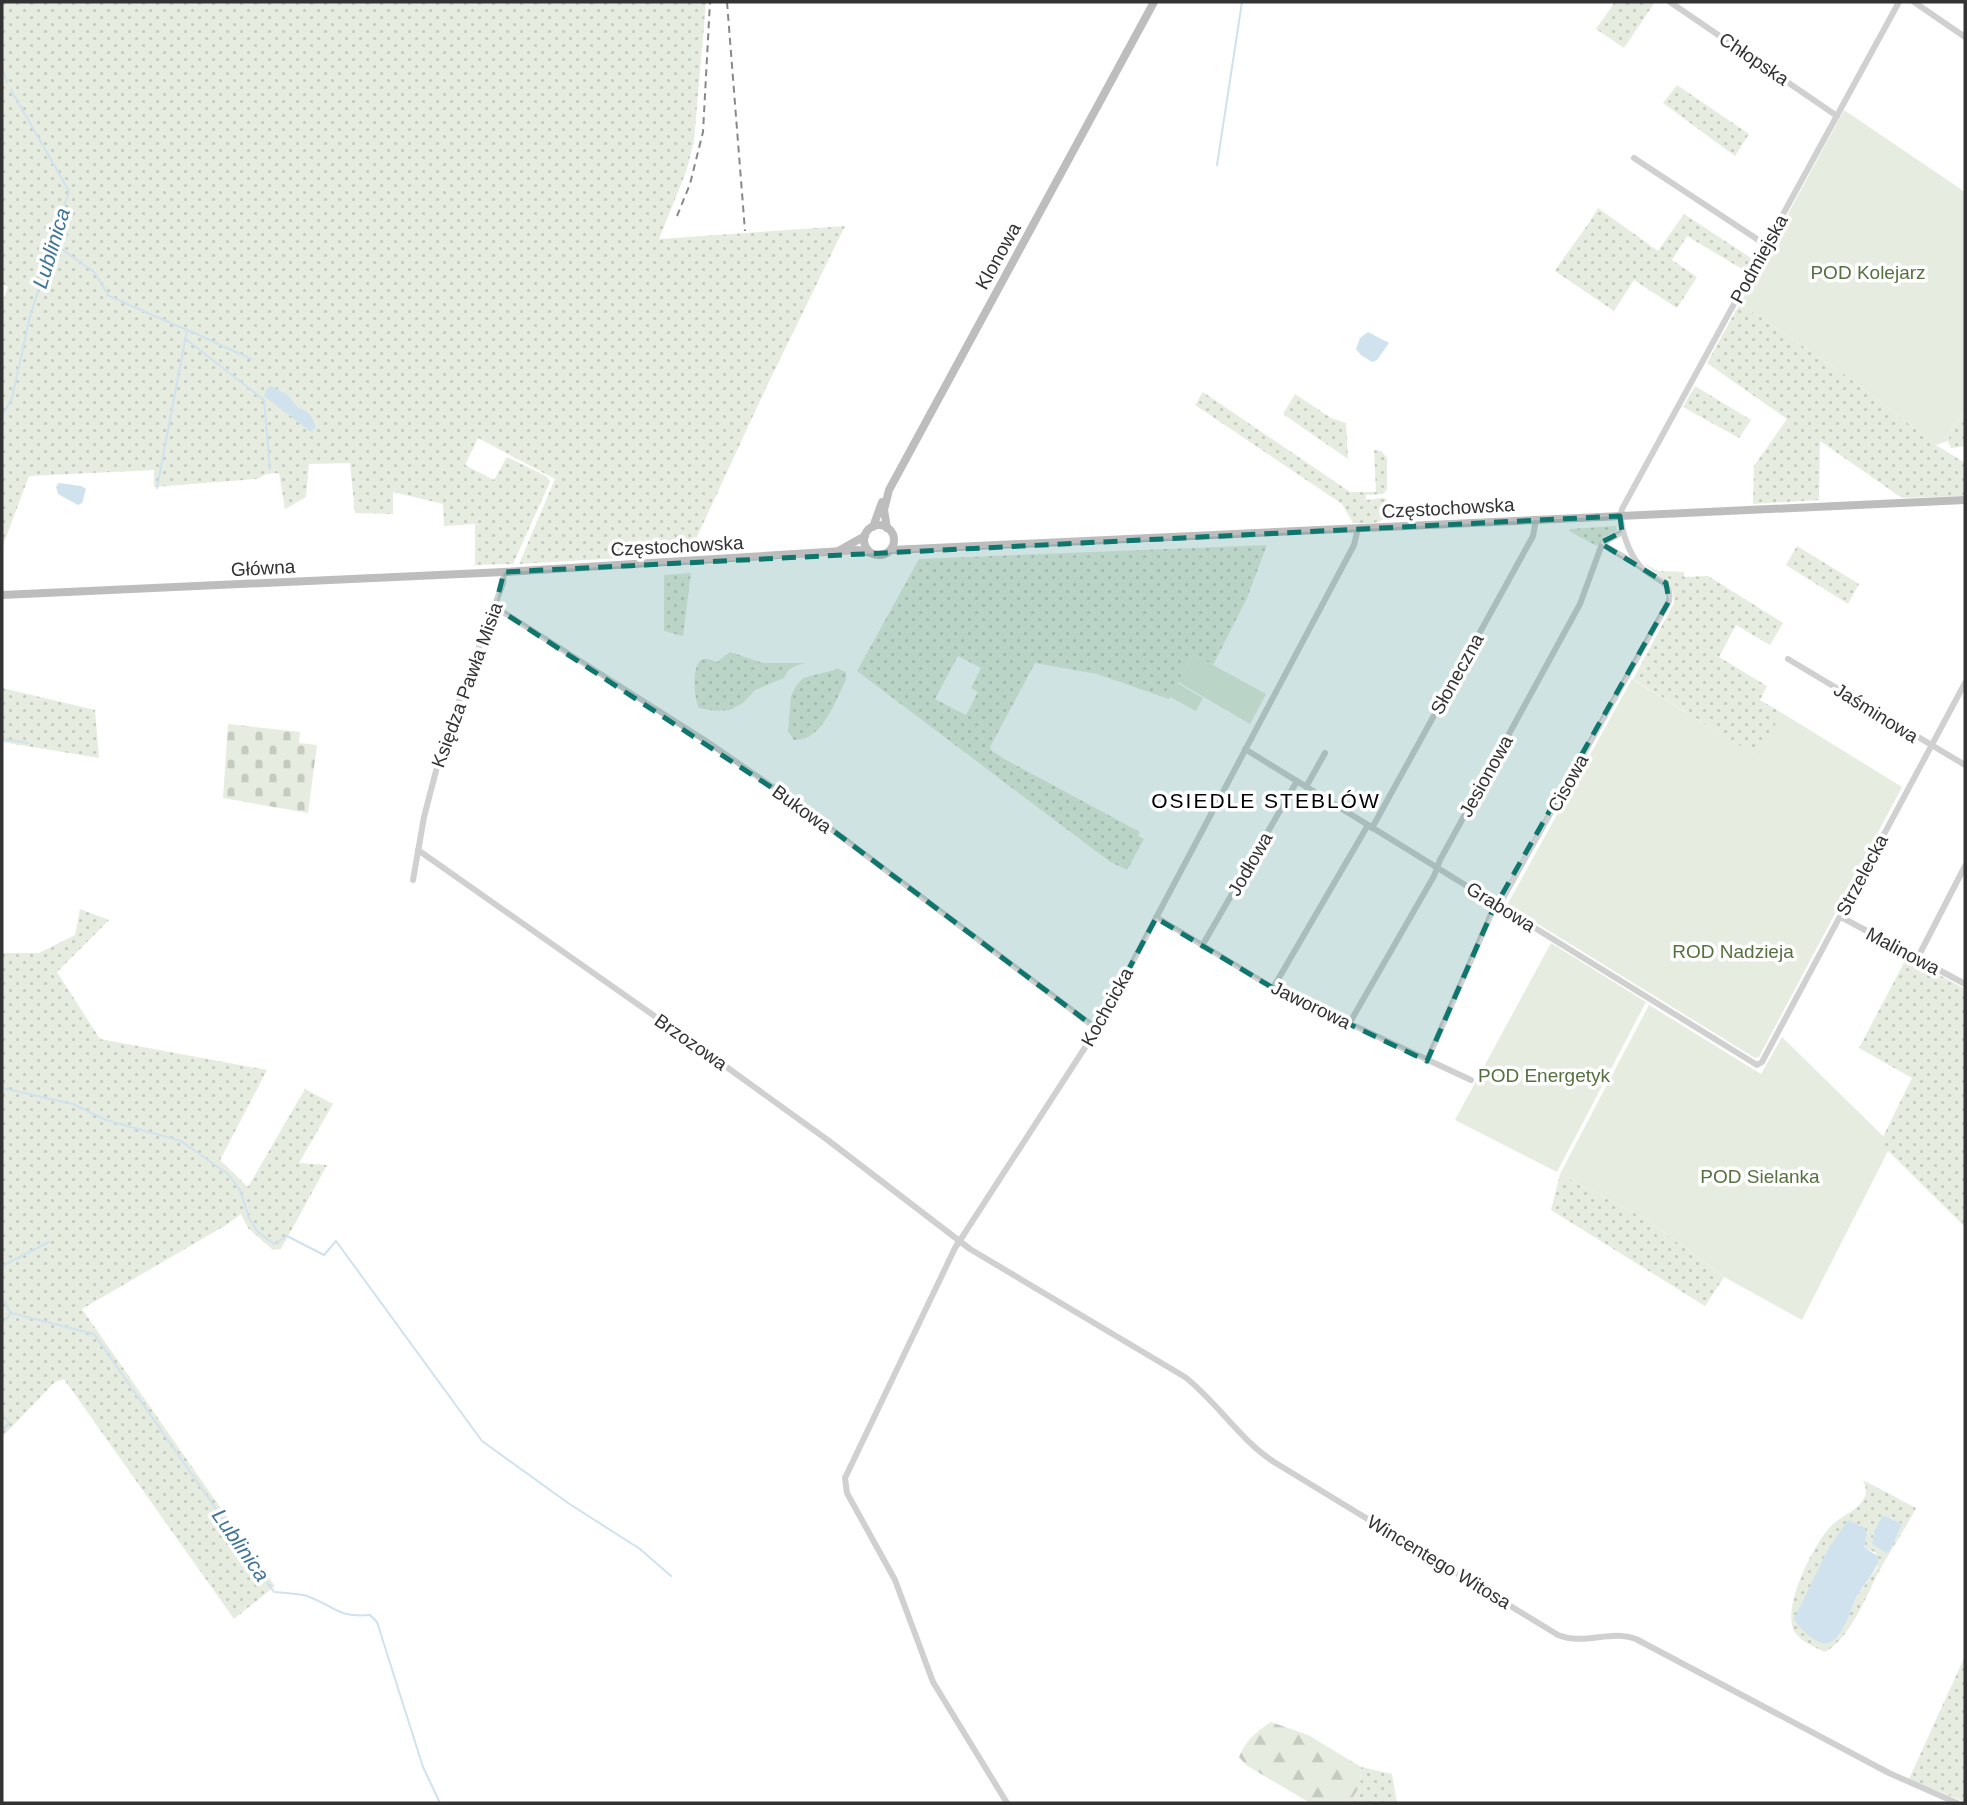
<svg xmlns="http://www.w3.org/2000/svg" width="1967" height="1805" viewBox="0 0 1967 1805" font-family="Arial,sans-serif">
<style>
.grass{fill:url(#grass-dots);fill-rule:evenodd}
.forest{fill:url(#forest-firs)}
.cemetery{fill:url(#cemetery-stones)}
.green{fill:#e6ecdf}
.water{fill:#cfe2ee}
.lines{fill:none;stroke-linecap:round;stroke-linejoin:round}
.stream{stroke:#cfe2ee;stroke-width:2}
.street{stroke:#d0d0d0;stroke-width:6}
.secondary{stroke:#bdbdbd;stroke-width:8}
.rail{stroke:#888;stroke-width:2;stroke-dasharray:7 5;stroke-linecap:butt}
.marked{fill:#0f766e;fill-opacity:0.2;stroke:#0f766e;stroke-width:5;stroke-dasharray:14 9;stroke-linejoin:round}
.labels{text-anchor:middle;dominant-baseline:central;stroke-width:7;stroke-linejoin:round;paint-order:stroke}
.street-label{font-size:19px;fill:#333;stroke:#fff}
.park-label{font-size:19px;fill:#56703f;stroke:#fff}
.water-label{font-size:21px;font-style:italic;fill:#3f7597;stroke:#fff}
.neighbourhood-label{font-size:21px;letter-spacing:2px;fill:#000;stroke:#fff}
</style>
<defs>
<pattern id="grass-dots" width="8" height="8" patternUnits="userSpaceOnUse" patternTransform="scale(1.75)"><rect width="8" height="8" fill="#e6ecdf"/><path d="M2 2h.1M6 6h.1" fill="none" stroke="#c6cbc0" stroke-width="1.8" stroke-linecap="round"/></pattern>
<pattern id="forest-firs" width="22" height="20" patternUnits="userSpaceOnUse" patternTransform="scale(1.75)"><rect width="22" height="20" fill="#e6ecdf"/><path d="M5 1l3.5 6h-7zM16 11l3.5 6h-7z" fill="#c6cbc0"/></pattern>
<pattern id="cemetery-stones" width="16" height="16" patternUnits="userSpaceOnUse" patternTransform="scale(1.75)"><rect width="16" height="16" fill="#e6ecdf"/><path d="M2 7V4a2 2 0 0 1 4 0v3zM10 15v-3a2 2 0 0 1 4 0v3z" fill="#c6cbc0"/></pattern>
</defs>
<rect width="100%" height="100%" fill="#fff"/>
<g class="grass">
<polygon points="2,2 706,2 694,141 686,172 659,239 845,226 766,388 689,554 519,564 555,479 478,438 465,465 494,480 507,457 546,476 550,482 513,564 475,565 475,524 444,526 443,504 393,492 393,514 355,513 350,463 309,464 306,497 285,509 279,473 267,474 257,479 154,487 154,470 29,476 2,548 2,303 8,287 2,284"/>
<polygon points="1615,2 1655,2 1624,48 1596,29"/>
<polygon points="1677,85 1749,134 1735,156 1663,103"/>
<path d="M 1598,208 L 1658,251 L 1684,214 L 1754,260 L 1747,272 L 1687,236 L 1672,260 L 1697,277 L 1677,308 L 1634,280 L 1614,311 L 1555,271 C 1569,249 1585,231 1598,208 Z"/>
<polygon points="1740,303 1851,379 1936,445 1965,463 1965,496 1902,498 1820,441 1819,500 1753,504 1754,466 1787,419 1707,363"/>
<polygon points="1695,386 1751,420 1739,438 1683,407"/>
<path d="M 1203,392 L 1350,492 L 1376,492 L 1374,450 L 1381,451 L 1387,458 L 1387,490 L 1383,494 L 1366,495 L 1366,500 L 1381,498 L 1386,499 L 1390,512 C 1382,526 1367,523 1353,523 L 1342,504 L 1195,405 Z"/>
<polygon points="1295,394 1331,418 1346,423 1348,459 1283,414"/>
<polygon points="1965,411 1965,446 1951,448 1948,441 1952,429"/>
<polygon points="1616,526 1617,531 1603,538 1597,546 1569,531 1570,529"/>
<path d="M 1267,545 L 1247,598 L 1213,665 L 1193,654 L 1169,699 L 1097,674 L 1035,663 L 990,747 L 992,751 L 1008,761 L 1140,832 L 1138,836 L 1144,839 L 1127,870 L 1109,861 L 857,671 L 919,559 ZM 958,656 L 981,668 L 971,688 L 978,692 L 966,715 L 935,699 Z"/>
<polygon points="1797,546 1859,584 1848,604 1786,565"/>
<path d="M 1644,563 L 1658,571 L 1684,572 L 1684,577 L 1708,576 L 1783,623 L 1770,645 L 1736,625 L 1719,657 L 1767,686 L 1760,700 L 1782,713 L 1758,757 L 1633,679 L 1674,603 C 1675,581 1658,577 1644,563 Z"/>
<polygon points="691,573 683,636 664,631 664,575"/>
<path d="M 730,652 L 763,663 L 806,663 C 794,666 789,667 784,678 L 755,690 L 743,703 L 730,710 L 716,711 L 699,708 C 694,700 692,668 700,661 C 704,657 712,660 717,662 Z"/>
<path d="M 838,669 L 846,672 L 846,680 C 836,699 822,742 794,740 L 788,731 L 791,696 L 796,686 L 803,678 Z"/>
<polygon points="2,688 95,710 99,758 2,742"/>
<polygon points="80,909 109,920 57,972 100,1039 267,1070 220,1160 248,1187 305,1089 333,1104 299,1163 327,1165 281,1249 273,1250 248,1228 241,1214 226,1225 82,1309 275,1586 234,1619 64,1379 55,1382 2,1437 2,953 39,953 75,935"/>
<polygon points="1907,957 1965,989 1965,1227 1882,1145 1886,1140 1883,1137 1912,1078 1859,1048"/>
<polygon points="1560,1174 1646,1219 1724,1277 1705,1306 1551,1210"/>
<path d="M 1863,1480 L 1916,1508 C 1904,1532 1889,1552 1877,1575 C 1865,1599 1849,1639 1825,1652 C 1814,1647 1800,1641 1794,1631 C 1782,1606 1813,1546 1830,1527 C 1840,1516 1856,1512 1863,1500 C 1868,1493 1866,1488 1863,1480 ZM 1883,1515 L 1902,1524 L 1890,1551 L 1872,1544 L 1874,1531 ZM 1867,1535 L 1864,1547 L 1876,1553 L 1877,1568 L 1857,1596 L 1838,1637 L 1795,1619 L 1828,1549 Z"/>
<polygon points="1965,1656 1965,1802 1909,1779"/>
<polygon points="1361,1767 1392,1774 1397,1803 1349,1803 1360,1786"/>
</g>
<path class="forest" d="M 1271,1722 L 1308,1735 L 1361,1767 L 1360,1786 L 1349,1803 L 1310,1803 L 1246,1765 L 1239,1757 C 1246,1740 1256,1732 1271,1722 Z"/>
<polygon class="cemetery" points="228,724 300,732 299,743 317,745 308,813 223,798"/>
<g class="green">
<polygon points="1844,110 1965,192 1965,411 1952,429 1948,441 1936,445 1851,379 1740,303"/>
<polygon points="1193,654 1266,694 1250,724 1178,682"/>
<polygon points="1632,679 1757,756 1782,713 1902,787 1759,1057 1755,1058 1507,905"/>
<polygon points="1177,683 1203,698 1196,711 1170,697"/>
<polygon points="1551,943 1646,1002 1557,1172 1455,1120"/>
<polygon points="1649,1005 1761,1074 1782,1037 1887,1140 1883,1145 1888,1151 1802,1320 1724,1277 1646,1219 1560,1174"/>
</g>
<g class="water">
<polygon points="1368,332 1389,343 1377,360 1372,362 1361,355 1356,349 1360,338"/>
<path d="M 271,386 L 288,395 L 298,408 C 309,410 312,417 316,427 L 311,432 L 264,396 L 266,390 Z"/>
<polygon points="59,483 81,486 86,489 82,503 78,505 58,494 56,487"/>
<polygon points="1883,1515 1902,1524 1890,1551 1887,1553 1872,1544 1874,1531"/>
<path d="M 1848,1520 L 1865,1528 L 1867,1535 L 1864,1547 L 1879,1557 C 1876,1573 1865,1582 1857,1596 C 1848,1612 1840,1657 1814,1639 C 1806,1634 1799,1627 1794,1619 L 1828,1549 Z"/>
</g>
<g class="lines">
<g class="stream">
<polyline points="2,68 7,82"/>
<polyline points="1217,165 1242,2"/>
<polyline points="53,243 94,272 109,296 187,330 157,488"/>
<polyline points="188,330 251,359"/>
<polyline points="187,340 264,400 270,469"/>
<polyline points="2,416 12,398 30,317 69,191 11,90"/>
<polyline points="2,739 28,743"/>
<polyline points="2,1088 73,1104 106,1120 181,1141 228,1174 240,1190 249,1218 258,1232 274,1244 287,1236 324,1255 336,1241 482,1441 568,1503 640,1549 671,1576"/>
<polyline points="2,1266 49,1242"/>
<path d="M 2,1298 L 11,1313 L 94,1334 L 274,1592 C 284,1593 298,1593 307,1596 C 335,1606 337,1618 370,1615 L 377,1622 L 423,1767 L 440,1803"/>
<polyline points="2,1323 11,1314"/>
<polyline points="2,1414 9,1423 2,1431"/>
</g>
<g class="street">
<polyline points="1670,2 1837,116"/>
<polyline points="1914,2 1965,37"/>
<polyline points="1634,158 1766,245"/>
<polyline points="1602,544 1639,566"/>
<polyline points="495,607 706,741 803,808 1097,1029"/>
<polyline points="1788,659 1965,765"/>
<polyline points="1245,749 1757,1065 1762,1062 1965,683"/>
<polyline points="1306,787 1325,753"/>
<polyline points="1372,828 1533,536 1536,519"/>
<path d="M 418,850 L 703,1050 L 829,1141 L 970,1249 L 1185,1377 C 1218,1403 1239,1439 1274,1462 L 1558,1635 C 1585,1646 1610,1629 1636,1639 L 1889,1773 L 1957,1803"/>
<polyline points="413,880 424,817 443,744 503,583 504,572"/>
<polyline points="1156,917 1273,988 1471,1080"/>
<polyline points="1841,917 1965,984"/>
<polyline points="1202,946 1297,781"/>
<polyline points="1917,959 1965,866"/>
<polyline points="1273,988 1368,825"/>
<polyline points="1349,1024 1434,876 1440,860 1580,604 1602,544 1622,532"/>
<path d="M 1427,1061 L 1492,912 L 1503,898 L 1669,601 C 1673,578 1651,580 1640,566 C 1629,553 1618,526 1622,509 L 1899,2"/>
<polyline points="1007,1803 933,1682 895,1580 847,1493 845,1478 955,1248 1097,1029 1354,545 1358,528"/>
</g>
<g class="secondary">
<circle cx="879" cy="540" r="15"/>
<polyline points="873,527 882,502"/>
<polyline points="887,528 884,510 889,490 1154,2"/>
<polyline points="840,550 865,536"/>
<polyline points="891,550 1965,500"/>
<polyline points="2,595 504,572 859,550 870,553"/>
</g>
<g class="rail">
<polyline points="727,2 745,231"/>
<polyline points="677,216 690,184 703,132 710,2"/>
</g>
</g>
<path class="marked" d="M 1620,516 L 1622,532 L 1600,543 L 1666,583 L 1669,601 L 1492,912 L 1427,1061 L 1273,988 L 1156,918 L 1097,1029 L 803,808 L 495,607 L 504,572 Z"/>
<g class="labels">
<g class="street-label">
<text transform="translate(1754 59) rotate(34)">Chłopska</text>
<text transform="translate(998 256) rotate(-61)">Klonowa</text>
<text transform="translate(1759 259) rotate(-61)">Podmiejska</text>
<text transform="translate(1448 508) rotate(-3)">Częstochowska</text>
<text transform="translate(677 546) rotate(-3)">Częstochowska</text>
<text transform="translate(263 568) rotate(-3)">Główna</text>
<text transform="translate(1457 674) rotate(-61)">Słoneczna</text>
<text transform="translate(467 685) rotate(-70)">Księdza Pawła Misia</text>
<text transform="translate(1876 713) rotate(32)">Jaśminowa</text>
<text transform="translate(1486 776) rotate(-61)">Jesionowa</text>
<text transform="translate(1568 783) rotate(-61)">Cisowa</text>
<text transform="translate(802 809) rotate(36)">Bukowa</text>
<text transform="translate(1250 864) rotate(-60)">Jodłowa</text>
<text transform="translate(1862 875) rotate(-62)">Strzelecka</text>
<text transform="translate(1501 907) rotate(32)">Grabowa</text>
<text transform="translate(1903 951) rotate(28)">Malinowa</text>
<text transform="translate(1311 1005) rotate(26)">Jaworowa</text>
<text transform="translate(1107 1007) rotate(-61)">Kochcicka</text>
<text transform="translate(691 1042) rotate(35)">Brzozowa</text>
<text transform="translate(1439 1562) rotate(31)">Wincentego Witosa</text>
</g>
<g class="park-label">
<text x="1868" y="272">POD Kolejarz</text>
<text x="1733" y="951">ROD Nadzieja</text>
<text x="1544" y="1075">POD Energetyk</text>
<text x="1760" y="1176">POD Sielanka</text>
</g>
<g class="water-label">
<text transform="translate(51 248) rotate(-73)">Lublinica</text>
<text transform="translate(241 1545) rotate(55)">Lublinica</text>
</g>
<g class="neighbourhood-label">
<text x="1266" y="800">OSIEDLE STEBLÓW</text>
</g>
</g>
<rect width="1967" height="1805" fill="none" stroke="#333333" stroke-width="7"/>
</svg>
